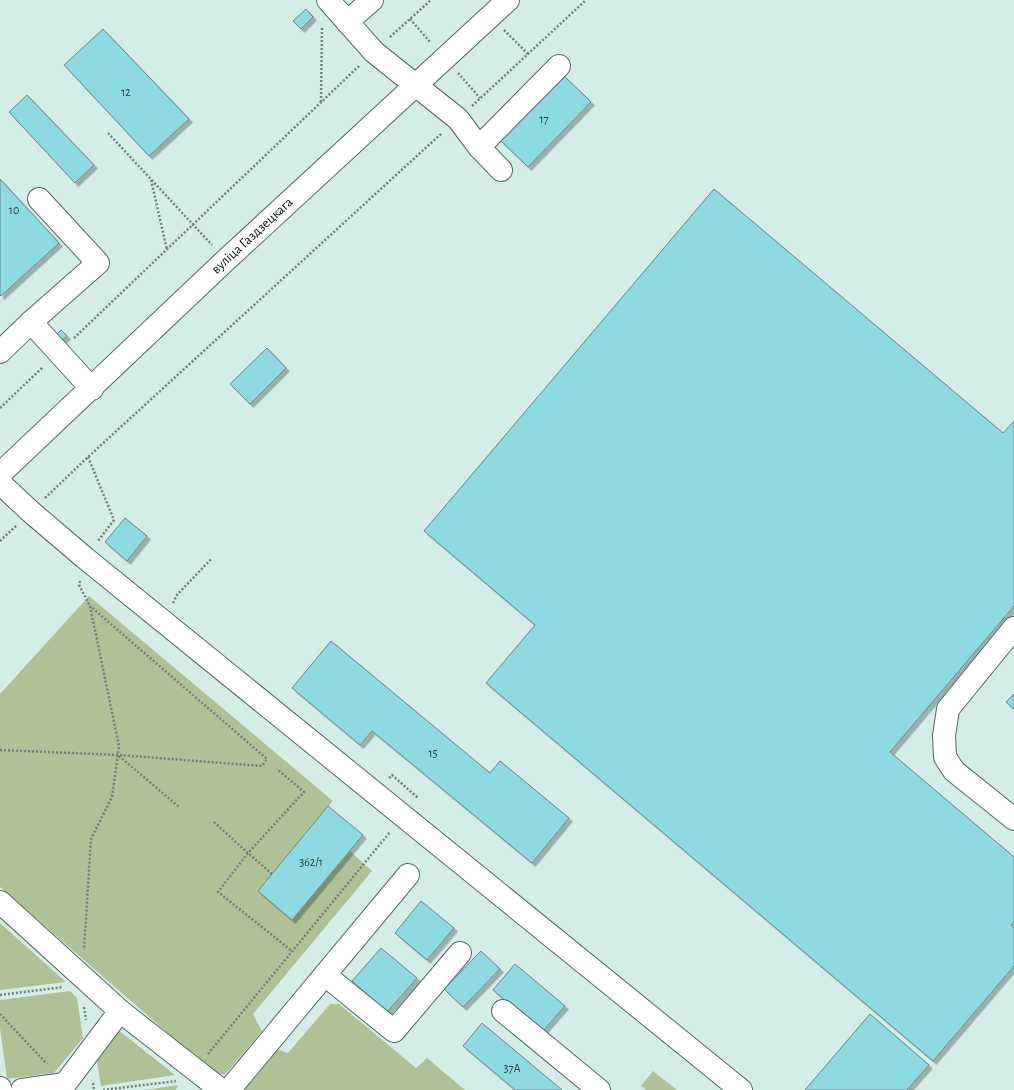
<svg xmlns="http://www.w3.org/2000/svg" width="1014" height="1090" viewBox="0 0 1014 1090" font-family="'Alegreya Sans',sans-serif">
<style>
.green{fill:#aec296}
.building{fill:#8ddae3;stroke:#6f8688;filter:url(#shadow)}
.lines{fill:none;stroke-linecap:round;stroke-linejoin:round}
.minor-casing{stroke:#556a65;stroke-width:24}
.path{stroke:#70817c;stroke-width:2.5;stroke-dasharray:2 2;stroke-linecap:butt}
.minor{stroke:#fff;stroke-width:22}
.labels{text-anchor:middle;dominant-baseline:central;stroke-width:3;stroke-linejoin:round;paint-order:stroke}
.number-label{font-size:12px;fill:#284142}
.street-label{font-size:14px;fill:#060e0c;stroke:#e2faf4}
</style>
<defs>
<filter id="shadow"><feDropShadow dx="3.5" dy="3.5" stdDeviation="0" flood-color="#0004"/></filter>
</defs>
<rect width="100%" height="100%" fill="#d5ede7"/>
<g class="green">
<polygon points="89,596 333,801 258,891 292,919 350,851 372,871 253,1014 262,1031 225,1074 216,1075 0,887 0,694"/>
<polygon points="0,923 66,982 0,990"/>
<polygon points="70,991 77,998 83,1038 54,1073 7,1079 0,1028 0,1000"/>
<polygon points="330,1004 339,1004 416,1068 427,1058 465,1090 236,1090 272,1048 288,1053"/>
<polygon points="117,1029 175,1075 101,1086 96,1055"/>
<polygon points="653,1071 677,1090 646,1090 641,1086"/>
<polygon points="178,1085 176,1090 145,1090"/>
</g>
<g class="building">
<polygon points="306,9 313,17 301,29 293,21"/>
<polygon points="103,29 189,119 149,156 64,65"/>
<polygon points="560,72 591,102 528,167 497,137"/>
<polygon points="27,95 94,165 75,183 9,112"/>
<polygon points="0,179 59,243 1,296 0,295"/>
<polygon points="714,189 1003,433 1014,421 1014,606 890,752 1014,857 1014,921 1011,925 1014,928 1014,966 933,1061 486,683 535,625 424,531"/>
<polygon points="61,330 67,336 59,343 54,337"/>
<polygon points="267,348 286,368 250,404 230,384"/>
<polygon points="125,518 147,536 127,561 105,542"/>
<polygon points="331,641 490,773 500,761 569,818 532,863 372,731 360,745 292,688"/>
<polygon points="1014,694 1014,709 1006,702"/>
<polygon points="328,806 363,835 292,920 258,891"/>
<polygon points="421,901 454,928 427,960 395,933"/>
<polygon points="381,948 417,978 387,1012 352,981"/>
<polygon points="481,951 500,969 463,1007 444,989"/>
<polygon points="515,964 565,1006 542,1032 493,990"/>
<polygon points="870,1014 929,1065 907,1090 805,1090"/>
<polygon points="482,1023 562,1090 515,1090 463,1046"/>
</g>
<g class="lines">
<g class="minor-casing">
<g id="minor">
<polyline points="328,0 374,52 458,119 479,147 501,170"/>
<polyline points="347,22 372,0"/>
<polyline points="479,147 559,66"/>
<polyline points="31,322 98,263 39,199"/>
<polyline points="0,352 31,322 92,389"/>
<path id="s1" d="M 0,474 L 226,260 L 508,0"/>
<polyline points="0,483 31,512 85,558 741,1090"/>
<polyline points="1014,628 948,709 944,736 945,757 954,771 1014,819"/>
<polyline points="0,902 120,1011 221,1090"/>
<polyline points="325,975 394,1031 460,953"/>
<polyline points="503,1011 599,1090"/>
<polyline points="0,1088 0,1090"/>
<polyline points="22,1090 65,1084 120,1011"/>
<polyline points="229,1090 408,875"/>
</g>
</g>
<g class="path">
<polyline points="410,19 431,43"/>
<polyline points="504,30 528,54"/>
<polyline points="390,37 431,0"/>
<polyline points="458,73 480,98"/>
<polyline points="321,102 322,27"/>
<polyline points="472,106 586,0"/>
<polyline points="108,133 212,245"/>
<polyline points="151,180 167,250"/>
<polyline points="74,338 359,66"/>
<polyline points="0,408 43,367"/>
<polyline points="88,457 114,520 98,541"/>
<polyline points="45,498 88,457 442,133"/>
<polyline points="0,541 16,526"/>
<polyline points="80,581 79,585 90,606 119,746 112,797 91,839 84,950"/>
<polyline points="173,603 177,595 212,558"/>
<polyline points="0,750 119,755 262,766 267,759 90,606"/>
<polyline points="119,756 179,807"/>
<polyline points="389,778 392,775 418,798"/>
<polyline points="214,822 248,853 304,792 277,769"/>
<polyline points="272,874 248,853 218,892 292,951"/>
<polyline points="0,995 63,987"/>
<polyline points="84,1007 86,1020"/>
<polyline points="0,1014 47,1064"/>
<polyline points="208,1054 390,832"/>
<polyline points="93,1083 94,1090"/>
<polyline points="103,1090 176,1081"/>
</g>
<use href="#minor" class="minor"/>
</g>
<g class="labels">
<g class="number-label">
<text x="126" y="92">12</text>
<text x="544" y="119">17</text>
<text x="14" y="210">10</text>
<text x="433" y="753">15</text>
<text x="311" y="862">362/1</text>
<text x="512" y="1068">37А</text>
</g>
<g class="street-label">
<text stroke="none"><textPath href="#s1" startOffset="347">вуліца Газдзецкага</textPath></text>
</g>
</g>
</svg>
